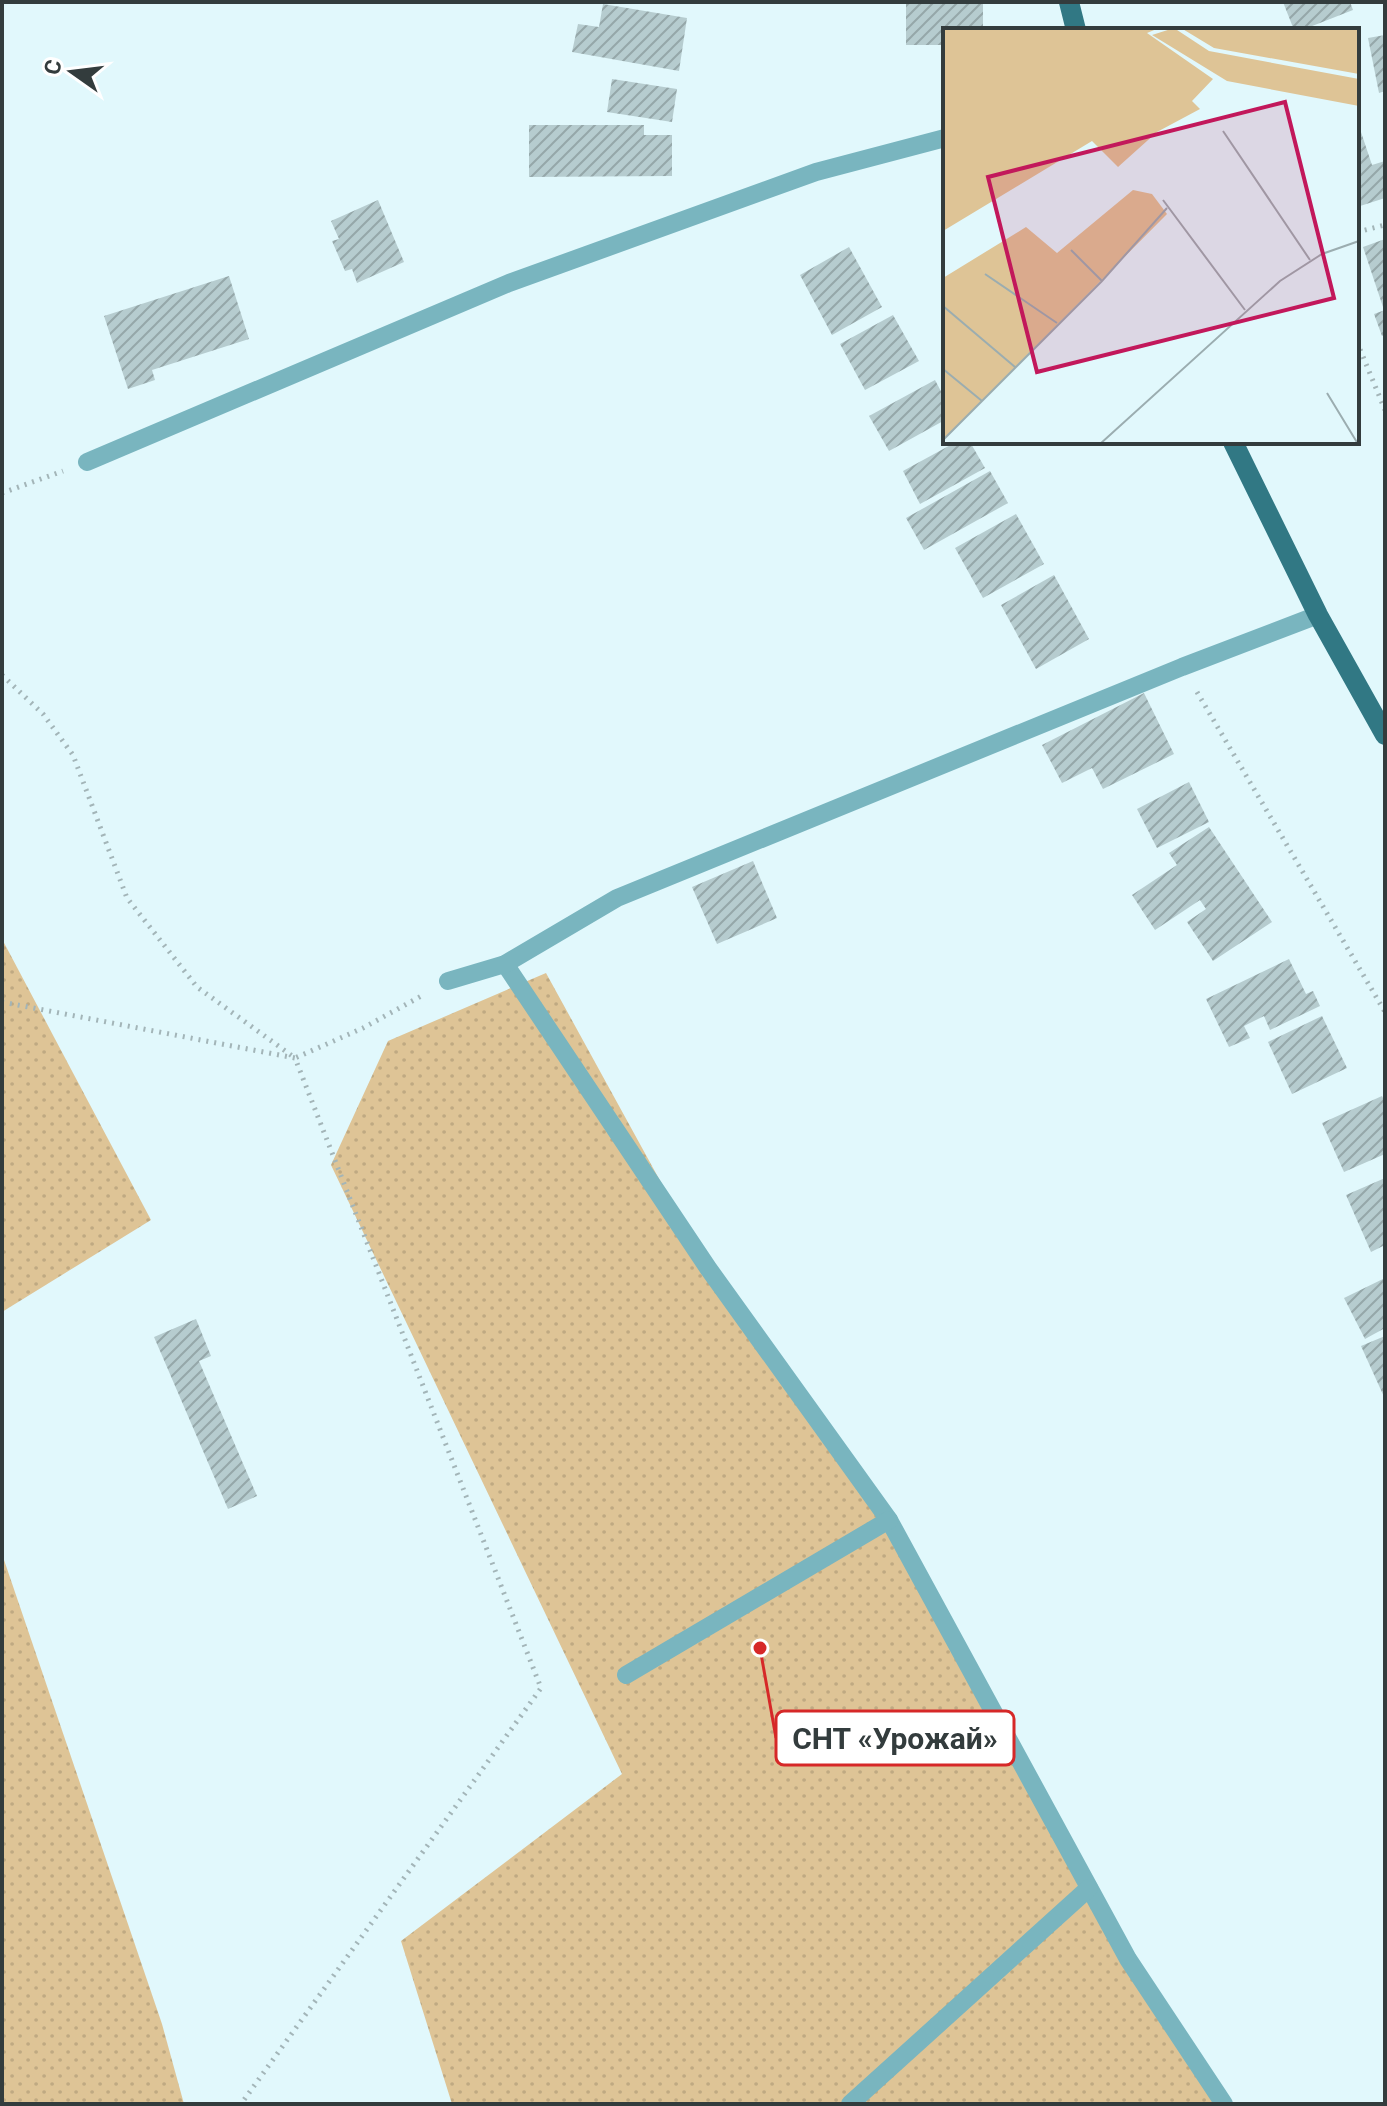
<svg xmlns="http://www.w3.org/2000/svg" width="1387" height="2106" viewBox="0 0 1387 2106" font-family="Roboto,sans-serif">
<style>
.green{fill:url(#green-dots)}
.building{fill:url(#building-hatch)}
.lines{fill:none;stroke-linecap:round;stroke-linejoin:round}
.path{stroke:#a3b5b8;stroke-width:5;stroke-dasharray:2 6;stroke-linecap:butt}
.service{stroke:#79b5bf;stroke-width:18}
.primary{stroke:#317884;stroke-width:20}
.inset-road{fill:none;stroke:#9badb0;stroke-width:2}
.view{fill:#c2185b;fill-opacity:0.15;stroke:#c2185b;stroke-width:4}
.inset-edge{fill:none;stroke:#333c3d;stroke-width:4}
.leader{fill:none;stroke:#d62828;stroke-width:3}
.callout-dot{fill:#d62828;stroke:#fff;stroke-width:3}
.callout{fill:#fff;stroke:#d62828;stroke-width:3}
.callout-label{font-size:30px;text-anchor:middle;font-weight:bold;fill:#333c3d}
</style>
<defs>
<pattern id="green-dots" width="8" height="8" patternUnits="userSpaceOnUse" patternTransform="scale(2)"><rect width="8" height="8" fill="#dec496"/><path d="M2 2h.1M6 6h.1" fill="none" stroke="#bfa982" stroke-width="1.8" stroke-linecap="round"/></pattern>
<pattern id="building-hatch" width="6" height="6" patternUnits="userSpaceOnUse" patternTransform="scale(2)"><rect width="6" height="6" fill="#b6cccf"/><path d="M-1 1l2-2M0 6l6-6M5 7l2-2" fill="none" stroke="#95a7a9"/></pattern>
</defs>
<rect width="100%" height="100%" fill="#e1f8fc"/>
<g class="green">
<polygon points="2,939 151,1220 2,1312"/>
<polygon points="546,973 708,1268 889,1520 1128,1959 1224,2104 452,2104 401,1941 622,1774 331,1165 388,1041"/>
<polygon points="2,1554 162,2024 184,2104 2,2104"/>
</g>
<g class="building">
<polygon points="906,2 983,2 983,30 945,30 945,45 906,45"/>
<polygon points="1283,2 1350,2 1353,10 1302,30 1294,30"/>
<polygon points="603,4 687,18 679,71 572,52 578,24 599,27"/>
<polygon points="1385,35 1385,91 1379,93 1368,38"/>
<polygon points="612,79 677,89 672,122 607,112"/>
<polygon points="1357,120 1372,165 1385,161 1385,198 1357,207"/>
<polygon points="529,125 644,125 644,135 672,135 672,176 529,177"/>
<polygon points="378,200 404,262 357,283 352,269 345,271 332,241 339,239 331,221"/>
<polygon points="1385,239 1385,310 1384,310 1363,247"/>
<polygon points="849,247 882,307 832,335 800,275"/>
<polygon points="229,276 249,339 152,370 155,380 128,389 104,316"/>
<polygon points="1385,310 1385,335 1382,336 1374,314"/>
<polygon points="893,315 919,361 865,390 840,344"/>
<polygon points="935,380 945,399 945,420 889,451 869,416"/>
<polygon points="956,442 970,442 985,468 920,504 903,471"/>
<polygon points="990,471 1008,503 924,550 906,518"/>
<polygon points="1016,514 1044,564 983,598 955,548"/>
<polygon points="1054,575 1089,639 1036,669 1001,605"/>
<polygon points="1144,693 1174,754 1103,789 1092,768 1062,783 1042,745"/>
<polygon points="1189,782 1209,822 1157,848 1137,809"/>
<polygon points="1209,827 1272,922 1213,961 1187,922 1206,909 1200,900 1155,930 1132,895 1177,865 1169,853"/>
<polygon points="753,861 777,918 717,944 692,887"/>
<polygon points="1289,959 1306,994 1313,991 1320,1006 1270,1030 1264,1016 1244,1026 1250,1038 1229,1047 1206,999"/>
<polygon points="1322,1016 1347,1068 1292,1094 1268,1042"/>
<polygon points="1382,1096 1385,1102 1385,1154 1344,1172 1322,1123"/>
<polygon points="1385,1178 1385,1245 1371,1252 1346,1195"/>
<polygon points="1385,1278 1385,1328 1365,1339 1344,1298"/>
<polygon points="196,1319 211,1356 199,1361 257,1496 228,1509 154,1337"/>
<polygon points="1385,1336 1385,1399 1361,1346"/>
</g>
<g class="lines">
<g class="path">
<polyline points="1357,232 1385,225"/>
<polyline points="1357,342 1385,410"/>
<polyline points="2,493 63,471"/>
<polyline points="2,675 43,714 73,755 127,898 197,987 295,1058 363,1028 425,994"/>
<polyline points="1197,692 1385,1012"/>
<polyline points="2,1002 295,1058 541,1688 241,2104"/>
</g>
<g class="service">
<polyline points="87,462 509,283 816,172 945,138"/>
<polyline points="505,964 708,1268 889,1520 1128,1959 1224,2104"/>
<polyline points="448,981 505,964 617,898 1182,667 1318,615"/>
<polyline points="626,1675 889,1520"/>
<polyline points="850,2104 1089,1888"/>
</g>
<g class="primary">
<polyline points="1069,2 1076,30"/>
<polyline points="1233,442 1318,615 1385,735"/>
</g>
</g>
<g transform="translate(943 28)">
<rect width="416" height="416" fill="#e1f8fc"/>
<path d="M 0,0 L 216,0 L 204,5 L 270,51 L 249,73 L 257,81 L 214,104 L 175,139 L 149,113 L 0,203 ZM 238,0 L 416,0 L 416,46 L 271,20 ZM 190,162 L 209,166 L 224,186 L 0,412 L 0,250 L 83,199 L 114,225 Z" fill="#dec496"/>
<path d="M 231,0 L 266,23 L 416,51 L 416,78 L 284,53 L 209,7 Z" fill="#dec496"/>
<path class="inset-road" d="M 280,103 L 367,232M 220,172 L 302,282M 128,222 L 159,253M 42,246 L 114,295M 0,278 L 72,339M 0,341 L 39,373M 384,365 L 415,416M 0,412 L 159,253 L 224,180M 157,416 L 337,253 L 379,226 L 416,213"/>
<path class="view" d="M 342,74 L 391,270 L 94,344 L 45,149 Z"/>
<rect width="416" height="416" class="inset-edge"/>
</g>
<path class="leader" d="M760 1648L776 1738"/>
<circle class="callout-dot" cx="760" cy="1648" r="8"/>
<rect class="callout" x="776" y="1711" width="238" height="54" rx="8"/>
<g class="callout-label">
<text x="895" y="1749">СНТ «Урожай»</text>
</g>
<rect width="1387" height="2106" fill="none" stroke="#333c3d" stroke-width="8"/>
<g transform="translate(72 72) rotate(284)" stroke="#ffffff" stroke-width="6" paint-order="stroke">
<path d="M0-6L14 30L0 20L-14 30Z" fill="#333c3d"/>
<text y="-12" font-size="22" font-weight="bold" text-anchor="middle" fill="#333c3d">С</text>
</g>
</svg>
